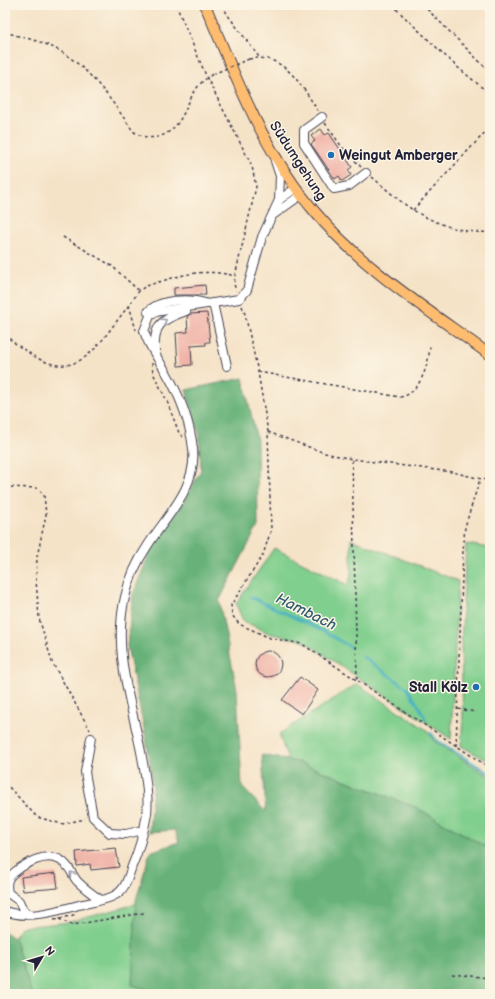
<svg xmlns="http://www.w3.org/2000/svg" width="495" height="999" viewBox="0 0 495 999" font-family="'Balsamiq Sans',sans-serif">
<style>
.green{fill:#81cf8e;stroke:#527864}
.forest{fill:#68b279;stroke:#456a5a}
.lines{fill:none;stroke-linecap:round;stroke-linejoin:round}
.stream{stroke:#45b1c2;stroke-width:2.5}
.building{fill:#f0b0a6}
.minor-casing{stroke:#423f50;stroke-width:10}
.major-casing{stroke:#423f50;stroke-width:12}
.path{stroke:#423f50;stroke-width:1.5;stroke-dasharray:3 3;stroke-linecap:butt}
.minor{stroke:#fff;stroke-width:8}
.major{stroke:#fdbc70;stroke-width:10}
.path-bridge{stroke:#423f50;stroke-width:1.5;stroke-dasharray:3 3;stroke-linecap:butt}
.oneway{stroke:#9c9ca7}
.poi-dot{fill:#1f6fb2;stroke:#fcf5e5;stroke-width:1.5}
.labels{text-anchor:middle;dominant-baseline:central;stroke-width:3;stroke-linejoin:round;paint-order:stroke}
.poi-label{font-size:14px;font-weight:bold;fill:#22223b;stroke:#fcf5e5;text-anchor:start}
.street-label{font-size:14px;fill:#22223b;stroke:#fcf5e5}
.water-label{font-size:15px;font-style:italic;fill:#305b71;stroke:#fcf5e5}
</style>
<rect width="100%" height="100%" fill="#fcf5e5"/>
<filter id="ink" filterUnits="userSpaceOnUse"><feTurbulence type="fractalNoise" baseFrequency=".025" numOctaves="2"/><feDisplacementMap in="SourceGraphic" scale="8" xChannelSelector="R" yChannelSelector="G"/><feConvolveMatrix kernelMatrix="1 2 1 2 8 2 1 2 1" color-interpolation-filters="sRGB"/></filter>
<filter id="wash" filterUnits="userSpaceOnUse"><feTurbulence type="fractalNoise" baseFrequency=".012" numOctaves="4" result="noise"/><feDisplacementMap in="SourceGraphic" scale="16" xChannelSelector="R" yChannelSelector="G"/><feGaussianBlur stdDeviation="0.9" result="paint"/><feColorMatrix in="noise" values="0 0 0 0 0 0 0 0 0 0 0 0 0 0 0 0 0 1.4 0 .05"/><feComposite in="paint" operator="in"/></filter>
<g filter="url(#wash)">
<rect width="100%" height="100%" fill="#f5e3c8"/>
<g class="green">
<polygon points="351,539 458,581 451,739 302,640 271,634 243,621 236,604 274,548 348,585 351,576"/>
<polygon points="466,544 490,548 490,762 461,746 463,718 461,649"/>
<polygon points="357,684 427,730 434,741 490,777 490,849 417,808 298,762 288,760 279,734"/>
<polygon points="136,904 132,985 166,994 32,994 14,938 21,927 70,922"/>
</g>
<g class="forest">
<polygon points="243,378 257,440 258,526 219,601 237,690 242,787 266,812 262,755 298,762 417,808 490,849 490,994 166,994 132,985 136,900 150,852 179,842 175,830 149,832 153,786 146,738 127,646 133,594 154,542 182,505 201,470 199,433 186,390"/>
<polygon points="5,932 14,938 32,994 5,994"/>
</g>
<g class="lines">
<g class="stream">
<polyline points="251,597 325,632 350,647"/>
<polyline points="363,657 407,688 420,708 426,720"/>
<polyline points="431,733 436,740 490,774"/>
</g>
</g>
<g id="blocks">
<g class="building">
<polygon points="321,129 325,135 329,133 352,167 348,170 351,175 342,181 339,176 335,179 311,144 315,141 311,136"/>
<polygon points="205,285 206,295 174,295 174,288"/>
<polygon points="207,313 210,342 206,342 206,345 191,346 192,365 178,366 176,333 188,332 187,317 190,314"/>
<circle cx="268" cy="664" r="13"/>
<polygon points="300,677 318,690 302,714 282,700"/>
<polygon points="116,848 119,867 91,870 90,864 77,866 76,852"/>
<polygon points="56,873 58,888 23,891 21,877"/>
</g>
</g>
</g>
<g filter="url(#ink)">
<use href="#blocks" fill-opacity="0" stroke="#423f50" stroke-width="1"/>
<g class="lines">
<g class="minor-casing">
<g id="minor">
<polyline points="322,117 304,130 304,143 334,189 349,186 366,173"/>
<polyline points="275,161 280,176 279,200"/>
<polyline points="273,215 301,195"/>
<polyline points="213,303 227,366"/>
<path d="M 148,312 C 159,299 189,298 205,303"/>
<path d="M 155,352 C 153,324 161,320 186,311"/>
<polyline points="91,738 85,772 93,817 110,833 126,834 143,830"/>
<path d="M 5,911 C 27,920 57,911 79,905 C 91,902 107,901 117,894 C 126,888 129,875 132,866 C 139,850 144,831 147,814 C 149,795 145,775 142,757 C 132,704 112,651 125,597 C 129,579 138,560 148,545 C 167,515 197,488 193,449 C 190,421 180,396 166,372 C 158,358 148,346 144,331 L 150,316 L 155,312 L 239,299 L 247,290 L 262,237 L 279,200 L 296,188"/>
<path d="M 28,914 L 23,910 L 19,901 L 8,893 C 5,879 9,876 20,868 C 34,859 54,850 67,866 C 71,870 73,876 77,881 C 84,888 92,894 101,900"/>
</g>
</g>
<g class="major-casing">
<path id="major" d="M 205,5 C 236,77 263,152 315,212 C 363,269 430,311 490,355"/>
</g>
<g class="path">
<polyline points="176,5 207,78 252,166 256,187 235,276 234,284 236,291"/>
<polyline points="223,5 227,14 259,57"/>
<polyline points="392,5 456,66 490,94"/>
<polyline points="423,5 490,72"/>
<path d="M 5,32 C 20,37 38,40 52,47 C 87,63 112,101 133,131 C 148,142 165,139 177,124 C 185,114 188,101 195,91 C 199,84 206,78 213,74"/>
<path d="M 249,59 C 284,52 302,86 318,111"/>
<polyline points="325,123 342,147 362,168"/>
<path d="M 372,177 C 385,188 399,201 413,210 C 436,224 464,234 490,232"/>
<polyline points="413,210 490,127"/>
<polyline points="63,237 112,266 139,291"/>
<polyline points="129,305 136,330"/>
<polyline points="242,306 245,314 258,372 268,432 271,530 263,555 231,605 232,615 239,624 270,638 302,644 490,768"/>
<path d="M 5,334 C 13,343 22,348 32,355 C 68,377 87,361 110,330 C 120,317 130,304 139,291 C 146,285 153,284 162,281 C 188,273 207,269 235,276"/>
<polyline points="152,363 153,373 167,401 179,433 184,438"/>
<path d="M 258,372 L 400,397 C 420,395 429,363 430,346"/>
<polyline points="268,432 325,453 352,459 452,472 490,481"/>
<polyline points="352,460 357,680"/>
<polyline points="5,487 37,488 44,495 46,515 37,557 36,580 39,618 52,662 90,730"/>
<polyline points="458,709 476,712"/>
<polyline points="456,746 463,549 465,527 480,479"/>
<polyline points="5,783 37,817 62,824 85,819"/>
<polyline points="59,919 72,925 144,913"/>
<polyline points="54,920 77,914"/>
<polyline points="452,974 490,978"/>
</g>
<use href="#minor" class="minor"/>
<use href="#major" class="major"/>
<polyline class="path-bridge" points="213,74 249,59"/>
</g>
<defs><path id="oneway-chevron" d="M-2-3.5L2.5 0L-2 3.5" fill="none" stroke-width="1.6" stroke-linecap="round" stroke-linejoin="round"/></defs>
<g class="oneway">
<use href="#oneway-chevron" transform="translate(164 321) rotate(-35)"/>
<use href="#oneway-chevron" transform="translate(72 874) rotate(-124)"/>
</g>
</g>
<g class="poi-dot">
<circle cx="331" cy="155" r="4"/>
<circle cx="476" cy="687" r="4"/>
</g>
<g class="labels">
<g class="poi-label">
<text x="339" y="155">Weingut Amberger</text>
<text x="468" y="687" text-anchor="end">Stall Kölz</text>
</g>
<g class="street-label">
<text transform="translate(298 161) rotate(57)">Südumgehung</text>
</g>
<g class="water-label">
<text transform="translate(306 612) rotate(26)">Hambach</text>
</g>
</g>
<rect width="495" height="999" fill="none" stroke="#fcf5e5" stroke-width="20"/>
<g transform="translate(42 957) rotate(52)" stroke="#fcf5e5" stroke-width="3" paint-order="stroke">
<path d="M0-3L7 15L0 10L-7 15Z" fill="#22223b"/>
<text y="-6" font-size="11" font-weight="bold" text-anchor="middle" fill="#22223b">N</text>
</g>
</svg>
